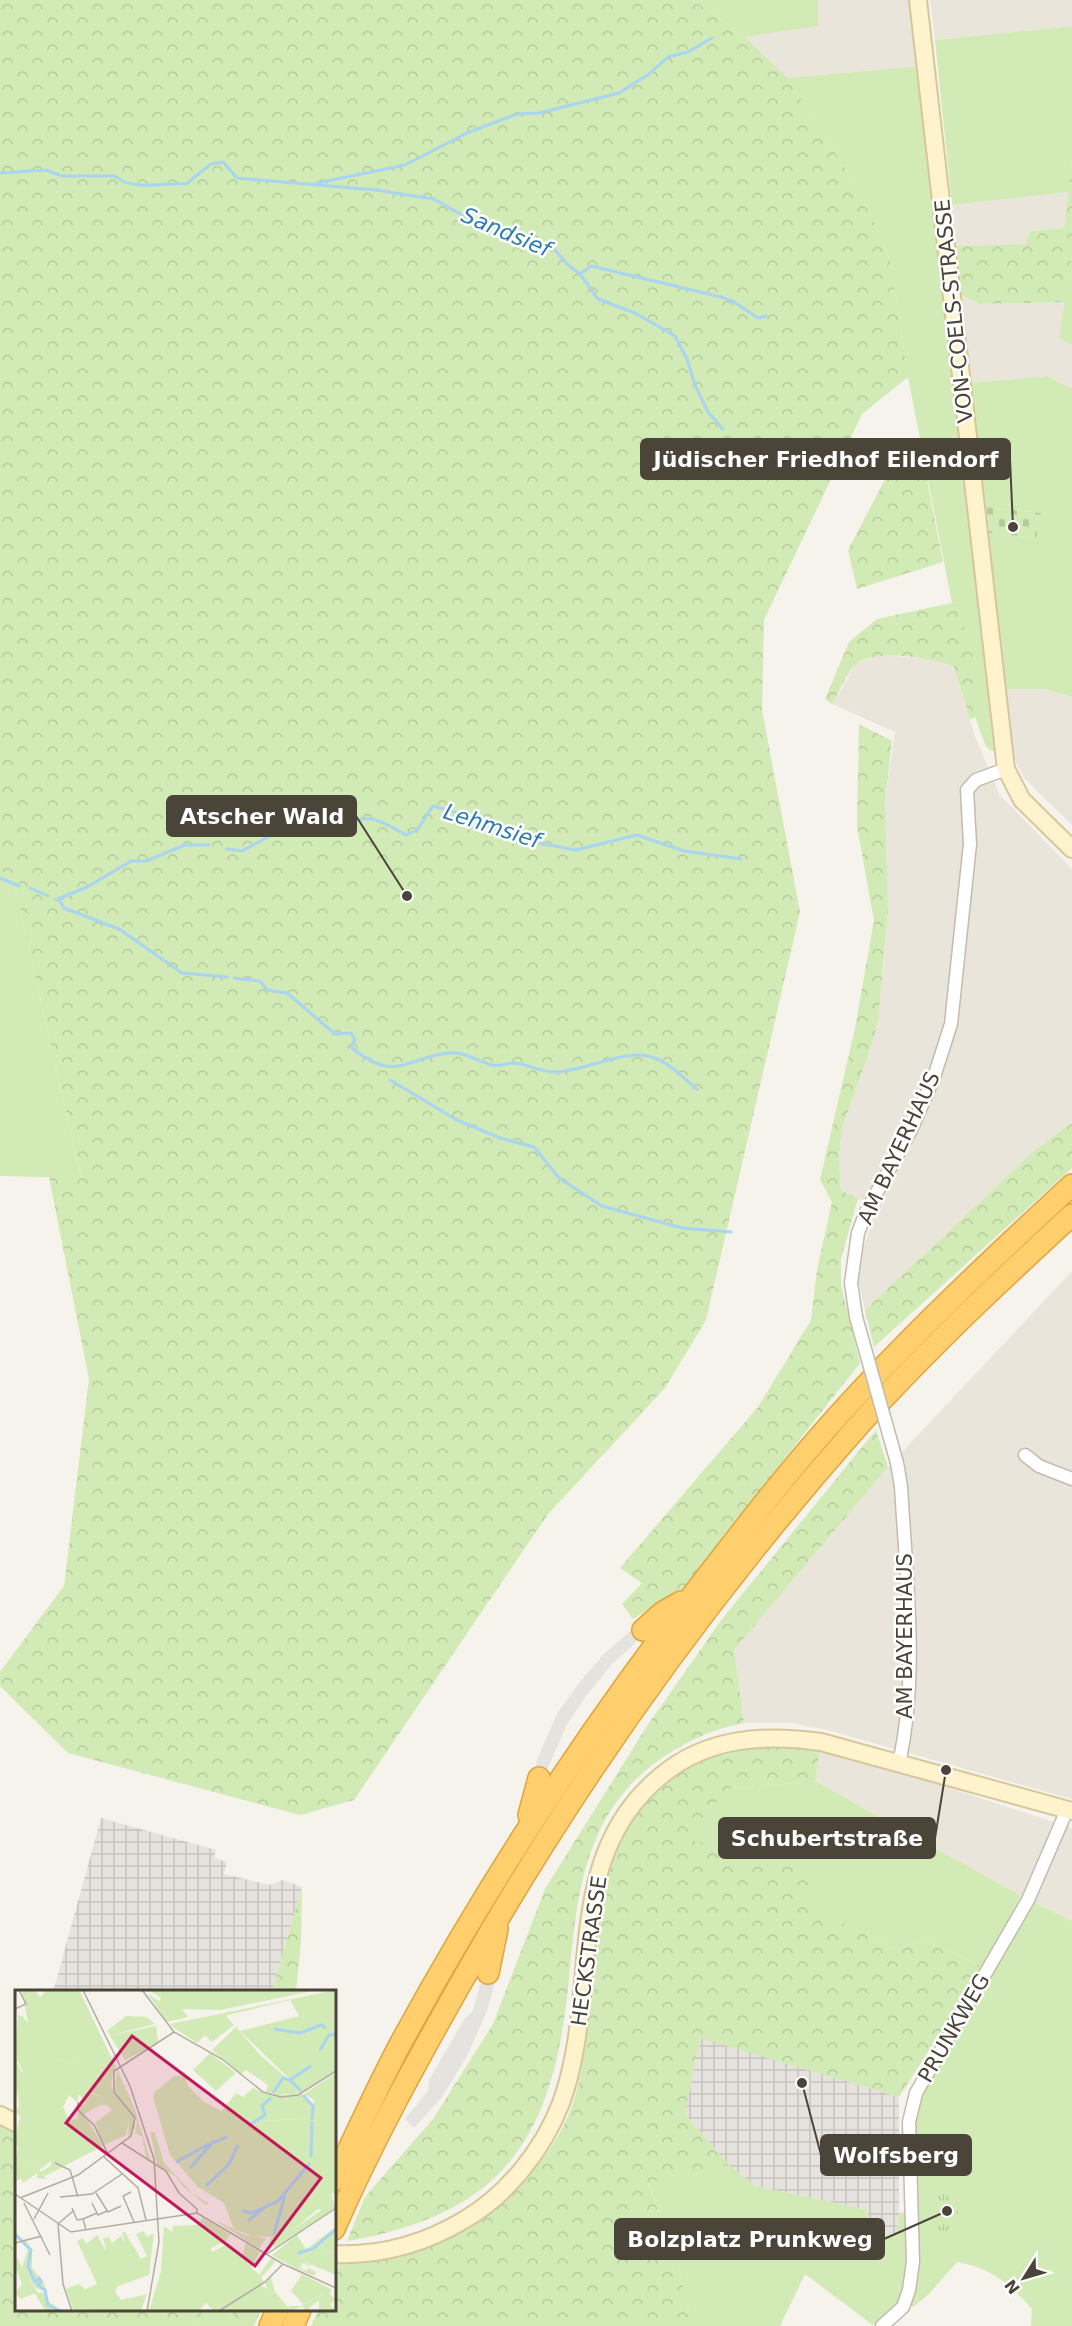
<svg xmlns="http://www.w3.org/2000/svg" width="1072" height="2326" viewBox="0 0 1072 2326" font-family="'DejaVu Sans',sans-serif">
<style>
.residential{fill:#eae5da}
.industrial{fill:url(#industrial-grid)}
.grass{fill:#d2eab5}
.forest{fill:url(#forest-crowns)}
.cemetery{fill:url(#cemetery-stones)}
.park{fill:url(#park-tufts)}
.parking{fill:#e5e3e0}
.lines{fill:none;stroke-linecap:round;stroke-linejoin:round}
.stream{stroke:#a9d4f2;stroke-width:3}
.minor-casing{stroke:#c2bbae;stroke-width:15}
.secondary-casing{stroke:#d6c79b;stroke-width:20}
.motorway-casing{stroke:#e0a43c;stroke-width:24}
.minor{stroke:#fff;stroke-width:12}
.secondary{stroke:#fff3cd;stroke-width:16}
.motorway{stroke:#ffcf6e;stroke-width:21}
.minor-bridge-casing{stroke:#c2bbae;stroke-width:15;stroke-linecap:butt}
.minor-bridge{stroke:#fff;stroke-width:12}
.labels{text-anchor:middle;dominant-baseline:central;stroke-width:5;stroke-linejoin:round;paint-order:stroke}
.street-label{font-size:21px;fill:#4b4439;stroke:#fff}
.water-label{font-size:22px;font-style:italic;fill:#2e7ab2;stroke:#fff}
.inset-river{fill:none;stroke:#a9d4f2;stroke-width:3}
.inset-road{fill:none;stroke:#b2ada4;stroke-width:1.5}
.view{fill:#c2185b;fill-opacity:0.15;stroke:#c2185b;stroke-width:3}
.inset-edge{fill:none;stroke:#4b4439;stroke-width:3}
.leader{fill:none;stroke:#4b4439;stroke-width:2}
.callout-dot{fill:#4b4439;stroke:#fff;stroke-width:2}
.callout{fill:#4b4439;stroke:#4b4439;stroke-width:2}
.callout-label{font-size:22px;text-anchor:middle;font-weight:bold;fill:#fff}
</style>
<defs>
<pattern id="industrial-grid" width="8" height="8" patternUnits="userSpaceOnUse" patternTransform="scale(1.5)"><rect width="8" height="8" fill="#e6e2dd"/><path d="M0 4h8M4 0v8" fill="none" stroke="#c7c3be"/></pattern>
<pattern id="forest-crowns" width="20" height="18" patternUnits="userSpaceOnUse" patternTransform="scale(1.5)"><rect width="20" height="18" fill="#d2eab5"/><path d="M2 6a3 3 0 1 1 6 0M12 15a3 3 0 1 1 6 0" fill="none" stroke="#b6ca9c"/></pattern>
<pattern id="cemetery-stones" width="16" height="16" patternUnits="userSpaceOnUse" patternTransform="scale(1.5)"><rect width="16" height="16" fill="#d2eab5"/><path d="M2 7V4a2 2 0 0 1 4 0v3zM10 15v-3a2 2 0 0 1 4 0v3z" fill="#b6ca9c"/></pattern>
<pattern id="park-tufts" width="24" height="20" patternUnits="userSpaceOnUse" patternTransform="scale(1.5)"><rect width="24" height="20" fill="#d2eab5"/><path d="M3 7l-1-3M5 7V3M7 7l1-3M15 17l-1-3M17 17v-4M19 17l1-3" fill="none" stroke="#b6ca9c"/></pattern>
</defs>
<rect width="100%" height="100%" fill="#f6f3ec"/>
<g class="residential">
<polygon points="818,0 910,0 919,66 788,78 745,37 818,26"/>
<polygon points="930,0 1072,0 1072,26 935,40"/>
<polygon points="1069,192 1064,228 1030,231 1025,244 955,246 952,205"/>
<polygon points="961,295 980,304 1065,302 1059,338 1072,345 1072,389 1048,376 970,383"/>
<polygon points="880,655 930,659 954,666 975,736 999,794 1072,869 1072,1122 1034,1151 865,1310 859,1283 860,1258 877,1207 841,1191 839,1157 842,1128 872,1044 883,971 888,912 885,800 895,732 832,704 856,664"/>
<polygon points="1004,689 1044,689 1072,697 1072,825 1024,778 1011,752"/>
<polygon points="1072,1271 1072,1799 827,1730 792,1723 744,1723 734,1650 888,1467"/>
<polygon points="820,1750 894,1770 1072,1828 1072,1921 1021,1896 815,1781"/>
</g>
<g class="industrial">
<polygon points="101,1818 216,1850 214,1858 227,1862 224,1874 270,1885 283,1880 302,1887 272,1991 53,1992"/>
<polygon points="700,2037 899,2097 899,2213 896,2237 866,2229 868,2210 755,2186 729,2165 685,2114"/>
</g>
<g class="grass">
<polygon points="693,0 818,0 818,26 745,37"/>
<polygon points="1072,26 1072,162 1069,192 952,205 935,40"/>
<polygon points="919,66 994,752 986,747 975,717 975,662 956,602 952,603 908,377 891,264 865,200 788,78"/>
<polygon points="1072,254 1072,345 1059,338"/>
<polygon points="1048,376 1072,389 1072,697 1044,689 1004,689 989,533 1036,538 1040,513 986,507 970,383"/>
<polygon points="0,870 13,879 81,1178 0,1176"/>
<polygon points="815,1781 1021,1896 983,1967 925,1940 895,1949 808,1906 817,1883 683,1839 727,1789"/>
<path d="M 1031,1901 L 1072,1921 L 1072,2326 L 1031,2326 L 1032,2309 C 1011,2285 990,2267 957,2262 L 928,2295 L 913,2307 L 901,2296 L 893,2310 L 873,2325 L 805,2274 L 780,2326 L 696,2326 L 691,2321 L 678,2264 L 648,2182 L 729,2165 L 755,2186 L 868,2210 L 866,2229 L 896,2237 L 899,2213 L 919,2210 L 914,2121 L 926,2085 Z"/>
<polygon points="203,2310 234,2310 226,2326 196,2326"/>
</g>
<g class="forest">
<polygon points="0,0 693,0 745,37 788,78 865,200 891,264 908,377 862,414 764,620 762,710 800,912 706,1320 665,1388 548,1514 354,1800 300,1815 68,1753 0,1686 0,1672 64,1586 89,1379 49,1177 81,1177 13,879 0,870"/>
<polygon points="1072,162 1072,254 1065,302 980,304 961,295 955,246 1025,244 1030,231 1064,228"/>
<polygon points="921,449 943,562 857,589 848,550 900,451"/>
<path d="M 956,602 L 975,662 L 975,717 L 970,719 L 954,666 C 929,658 879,648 857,664 C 847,671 839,693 832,704 L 825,699 L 849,642 L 877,619 Z"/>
<polygon points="859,724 892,741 885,800 888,912 878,1019 872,1044 842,1128 839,1157 841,1191 858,1198 841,1259 841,1285 860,1363 712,1551 687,1586 633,1619 622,1604 642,1583 620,1568 758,1407 811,1320 817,1270 832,1202 820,1180 855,1028 874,921 857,826"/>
<polygon points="1072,1122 1072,1168 874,1347 865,1310 1034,1151"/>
<path d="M 876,1430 L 888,1467 L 734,1650 L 744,1723 C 708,1730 680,1744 651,1766 C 583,1820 577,1898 569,1979 C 554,2133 509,2213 347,2241 L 365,2197 L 433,2119 L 493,2024 L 545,1889 L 647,1726 L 722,1619 Z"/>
<path d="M 748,1745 L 788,1745 L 820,1750 L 815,1781 L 728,1789 L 684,1839 L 786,1860 L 817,1883 L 809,1906 L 895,1949 L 925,1940 L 983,1967 L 899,2097 L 700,2038 L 685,2114 L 729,2165 L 648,2183 L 678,2264 L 691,2321 L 696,2326 L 311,2326 L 318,2310 L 334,2310 L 335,2274 L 341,2261 C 353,2261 365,2262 377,2261 C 417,2257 465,2233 495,2208 C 528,2180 559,2145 573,2103 C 609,1993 566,1817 700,1759 C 715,1753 732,1750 748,1745 Z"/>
<polygon points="302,1887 301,1942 296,1991 272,1991"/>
<polygon points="0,2124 16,2132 16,2310 203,2310 196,2326 0,2326"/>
<polygon points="234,2310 261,2310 254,2326 226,2326"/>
</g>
<polygon class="cemetery" points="986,507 1041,513 1036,538 989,533"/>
<polygon class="park" points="938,2181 960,2188 955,2238 935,2233"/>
<g class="parking">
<polygon points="636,1626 643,1636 612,1664 586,1696 566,1726 547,1770 534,1775 537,1760 557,1714 579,1683 603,1655"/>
<polygon points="482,1979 495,1982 487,2011 467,2056 442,2097 414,2128 405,2119 428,2091 429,2080 465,2018 472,2012"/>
</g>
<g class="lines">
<g class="stream">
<path d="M 0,173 L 46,170 L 62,176 L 115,176 C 133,192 163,182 186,184 L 211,164 L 223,162 L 237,178 L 376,190 L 434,199 L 469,219 L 529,238 L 554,249 L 567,264 L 580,274 L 598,299 L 635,313 L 675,336 L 687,359 L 695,385 L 708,412 L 723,429"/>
<polyline points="317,183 405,165 467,133 517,114 539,113 619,93 649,74 668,57 688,52 712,38"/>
<polyline points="580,274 591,266 721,297 734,302 758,318 766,316"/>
<path d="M 227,849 L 242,851 L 279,831 L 351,823 C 371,812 387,825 406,835 L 417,830 L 433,806 L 468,816 L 522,840 L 576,850 L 637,835 L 684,851 L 741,859"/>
<polyline points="0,878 19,886"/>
<polyline points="30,888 48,896"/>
<polyline points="59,899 64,908 119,929 182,973 227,977"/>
<polyline points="56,900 89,886 131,861 146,861 185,845 209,845"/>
<path d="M 234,978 L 260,981 L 267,990 L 287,993 L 335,1034 L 351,1033 L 355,1040 L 351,1047 C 395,1084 405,1058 448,1053 C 465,1051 476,1061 492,1065 C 500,1067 506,1063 514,1063 C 528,1064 541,1072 554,1072 C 583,1072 621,1050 648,1056 C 667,1060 682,1077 697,1089"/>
<polyline points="390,1080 457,1120 500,1138 534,1147 559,1178 602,1206 682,1228 731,1232"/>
</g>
<g class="minor-casing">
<g id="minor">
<polyline points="856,1317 851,1283 858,1233 866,1212 911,1130 934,1077 951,1024 970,844 967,790 976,780 1006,769"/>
<polyline points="1025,1455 1039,1466 1072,1479"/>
<path d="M 897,1463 L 901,1486 C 906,1577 919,1674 899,1763"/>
<polyline points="882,2326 903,2307 909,2290 913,2262 909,2122 916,2093 1028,1900 1067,1810"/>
</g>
</g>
<g class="secondary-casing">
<g id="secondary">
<polyline points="918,0 1006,769 1022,800 1072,849"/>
<polyline points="0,2115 16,2123"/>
<path d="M 334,2254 C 381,2256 424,2244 464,2220 C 507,2195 543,2150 561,2103 C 602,1992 559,1858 662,1775 C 708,1737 765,1734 821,1742 L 1072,1811"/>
</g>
</g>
<g class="motorway-casing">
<g id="motorway">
<polyline points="643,1630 662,1613 681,1602"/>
<polyline points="529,1815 539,1778"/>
<polyline points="488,1973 497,1929"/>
<path d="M 334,2180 C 357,2133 378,2085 403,2039 C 492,1876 595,1720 709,1574 C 750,1521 791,1468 836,1418 C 910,1336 991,1260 1072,1185"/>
<path d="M 334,2229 C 371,2144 416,2062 462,1981 C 572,1786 703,1602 851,1434 C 920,1356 996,1285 1072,1215"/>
<polyline points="270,2326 277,2310"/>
<polyline points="293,2326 300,2310"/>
</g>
</g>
<use href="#minor" class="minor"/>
<use href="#secondary" class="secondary"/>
<use href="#motorway" class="motorway"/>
<g class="minor-bridge-casing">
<polyline id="minor-bridge" points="856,1317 897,1463"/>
</g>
<use href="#minor-bridge" class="minor-bridge"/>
</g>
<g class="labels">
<g class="street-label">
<text transform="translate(954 311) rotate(-96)">VON-COELS-STRASSE</text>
<text transform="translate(899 1148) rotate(-65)">AM BAYERHAUS</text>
<text transform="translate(905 1636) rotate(-90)">AM BAYERHAUS</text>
<text transform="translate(589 1951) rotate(-82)">HECKSTRASSE</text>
<text transform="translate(954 2028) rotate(-60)">PRUNKWEG</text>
</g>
<g class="water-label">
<text transform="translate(506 232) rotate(23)">Sandsief</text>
<text transform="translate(492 826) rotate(18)">Lehmsief</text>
</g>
</g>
<g transform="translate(15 1990)">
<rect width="321" height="321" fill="#f6f3ec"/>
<path d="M 209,24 L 219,35 L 197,52 L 190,45 L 182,53 L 159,38 ZM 3,25 L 8,27 L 44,70 L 61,74 L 71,103 L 89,107 L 85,115 L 69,124 L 88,156 L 30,186 L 25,182 L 36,176 L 36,171 L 24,177 L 18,170 L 20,176 L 17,182 L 11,174 L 17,168 L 0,178 L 0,173 L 13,162 L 4,149 L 0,150 L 5,126 L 0,122 L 4,116 L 1,90 L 8,81 L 2,70 L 17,68 L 0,67 ZM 64,104 L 71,114 L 63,117 L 63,128 L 55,131 L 48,117 L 54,105 L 62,112 ZM 221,37 L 245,65 L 288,102 L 271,105 L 251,102 L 253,95 L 231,80 L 226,84 L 197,60 ZM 195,63 L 221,83 L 201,101 L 178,80 ZM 238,98 L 251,104 L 288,104 L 298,114 L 297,128 L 248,131 L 234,136 L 205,123 L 221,103 L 228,107 ZM 114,131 L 111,145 L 89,155 L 86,148 ZM 308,219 L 315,222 L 260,258 L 254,253 L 257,247 L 279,239 ZM 188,228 L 215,244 L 211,251 L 196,258 L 197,262 L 213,254 L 227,266 L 231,253 L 245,262 L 236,277 L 244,285 L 256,268 L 261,271 L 246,288 L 249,291 L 246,295 L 252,299 L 250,292 L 256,287 L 260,302 L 276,321 L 199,321 L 191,313 L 184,321 L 134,321 L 146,281 L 149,236 L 157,242 L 158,236 L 181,235 ZM 198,229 L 230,245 L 251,248 L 244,259 ZM 129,241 L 132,247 L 139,243 L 134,285 L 103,296 L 100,301 L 106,310 L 132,304 L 126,321 L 58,319 L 51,299 L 64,294 L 70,299 L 82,294 L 62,251 L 68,248 L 71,254 L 82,245 L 91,261 L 88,248 L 94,247 L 97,253 L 106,246 L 111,254 L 107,243 L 110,242 L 126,269 L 132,266 L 121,244 ZM 321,241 L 321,264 L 304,256 ZM 282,245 L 292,261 L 283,266 L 287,272 L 283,280 L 257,265 ZM 0,265 L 23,303 L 28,302 L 37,321 L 30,321 L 20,303 L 6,309 L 0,303 L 7,294 L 0,277 ZM 287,284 L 316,299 L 315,304 L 321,310 L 314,310 L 309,304 L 288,314 L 276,301 Z" fill="#d2eab5" fill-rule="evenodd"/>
<path d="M 10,0 L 19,0 L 25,7 L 32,0 L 64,0 L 101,77 L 96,92 L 98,102 L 119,128 L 120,138 L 113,148 L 114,132 L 86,148 L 80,133 L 97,120 L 92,115 L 85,115 L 88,107 L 75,102 L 66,105 L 70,100 L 61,74 L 44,70 L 14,37 L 7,3 ZM 134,0 L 302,0 L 205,20 L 167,19 L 173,27 L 152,32 L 133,4 L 144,11 L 146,8 ZM 321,0 L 321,80 L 288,102 L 225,41 L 284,26 L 275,10 L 159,38 L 155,34 ZM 111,26 L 132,27 L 140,34 L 96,45 L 141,36 L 143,53 L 110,70 L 92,41 ZM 15,66 L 17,71 L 1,71 L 7,82 L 1,90 L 7,95 L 0,106 L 0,67 ZM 102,79 L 119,117 L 136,172 L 132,171 L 127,147 L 120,143 L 122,131 L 100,101 ZM 321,83 L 321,205 L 317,203 L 317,209 L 321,217 L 314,222 L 303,219 L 279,239 L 257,247 L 237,246 L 219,239 L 209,213 L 183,197 L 155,165 L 138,107 L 140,102 L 159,86 L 170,85 L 173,96 L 188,111 L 233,136 L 248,131 L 297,128 L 299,110 L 289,104 ZM 135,141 L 140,143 L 149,173 L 177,203 L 194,214 L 191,215 L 169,197 L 160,186 L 142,175 ZM 4,149 L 9,151 L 13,163 L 0,173 L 3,158 L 0,150 ZM 17,168 L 24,177 L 37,171 L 24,180 L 31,189 L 22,188 L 22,183 L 8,193 L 6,188 L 2,191 L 0,178 ZM 321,237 L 321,241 L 285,270 L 295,275 L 296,277 L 288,273 L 286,279 L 292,281 L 293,278 L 301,282 L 299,286 L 284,280 L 287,273 L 284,270 L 285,267 L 282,266 ZM 11,251 L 17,259 L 17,278 L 29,292 L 33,311 L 47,321 L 31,314 L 30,301 L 21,298 L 7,278 L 13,259 L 7,253 ZM 310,304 L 314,310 L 321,310 L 315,314 L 321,321 L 304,321 L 304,310 L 294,318 L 296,321 L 289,321 L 288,316 L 276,321 L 273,316 L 285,316 Z" fill="#d2eab5"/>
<path d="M 304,256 L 321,264 L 321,285 L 285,270 Z" fill="#d2eab5"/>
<path class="inset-river" d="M 259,39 L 285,43 L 306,35 L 311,38M 305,60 L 314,45 L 320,44 L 321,50M 286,101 L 275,90 L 296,76M 258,103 L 268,88 L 275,90M 288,105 L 298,116 L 297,130M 233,136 L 250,125 L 247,116 L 256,108M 296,167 L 297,132M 161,172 L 194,154M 175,178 L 197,153 L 212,147M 191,196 L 214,174 L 223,155M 227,221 L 237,223 L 263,211 L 295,173M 233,231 L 248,219M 0,244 L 16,260 L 13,276 L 20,292 L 24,288 L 26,291 L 23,295 L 30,300 L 33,315 L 45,321M 259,244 L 270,205M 283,263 L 298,259 L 321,239"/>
<path class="inset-road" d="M 68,0 L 115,96 L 139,169 L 144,252 L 132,321M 127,0 L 159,42 L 207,69 L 248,102 L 266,107 L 283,105 L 321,81M 0,19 L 11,14 L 4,0M 63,112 L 63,120 L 79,135 L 93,164M 107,153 L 151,181 L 164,203 L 182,219 L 182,223M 89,167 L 123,198 L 131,230M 40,173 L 55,180 L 63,207M 116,202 L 108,206 L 119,232M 81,203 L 93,222 L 106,216M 0,204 L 56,242 L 182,223 L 268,274 L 321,298M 45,207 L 77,204 L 107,184M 5,208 L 63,185 L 116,146 L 120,128 L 99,102 L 99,81 L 159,42M 9,213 L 35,265M 77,213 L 83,225 L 92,221M 57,218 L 62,230 L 68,229M 19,229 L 33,203M 43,234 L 58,221M 43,234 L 48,294 L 57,321M 71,240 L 68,229 L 82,223M 0,253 L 27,246M 252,264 L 321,218M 204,321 L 250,292 L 268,274"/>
<path class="view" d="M 117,46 L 306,188 L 240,276 L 51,133 Z"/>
<rect width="321" height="321" class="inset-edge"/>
</g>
<path class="leader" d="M1013 527L1010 459M407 896L356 816M946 1770L935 1838M802 2083L821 2155M947 2211L884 2239"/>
<g class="callout-dot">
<circle cx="1013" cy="527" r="6"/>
<circle cx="407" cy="896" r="6"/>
<circle cx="946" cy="1770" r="6"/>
<circle cx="802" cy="2083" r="6"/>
<circle cx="947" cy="2211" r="6"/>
</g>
<g class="callout">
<rect x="641" y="439" width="369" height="40" rx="6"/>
<rect x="167" y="796" width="189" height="40" rx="6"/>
<rect x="719" y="1818" width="216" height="40" rx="6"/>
<rect x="821" y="2135" width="150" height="40" rx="6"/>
<rect x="615" y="2219" width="269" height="40" rx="6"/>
</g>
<g class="callout-label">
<text x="826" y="467">Jüdischer Friedhof Eilendorf</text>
<text x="262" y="824">Atscher Wald</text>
<text x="827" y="1846">Schubertstraße</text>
<text x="896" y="2163">Wolfsberg</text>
<text x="750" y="2247">Bolzplatz Prunkweg</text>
</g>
<g transform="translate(1024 2278) rotate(233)" stroke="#ffffff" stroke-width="4.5" paint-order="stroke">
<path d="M0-4.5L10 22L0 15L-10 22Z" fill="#4b4439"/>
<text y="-9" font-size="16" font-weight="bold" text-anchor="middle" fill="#4b4439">N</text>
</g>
</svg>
